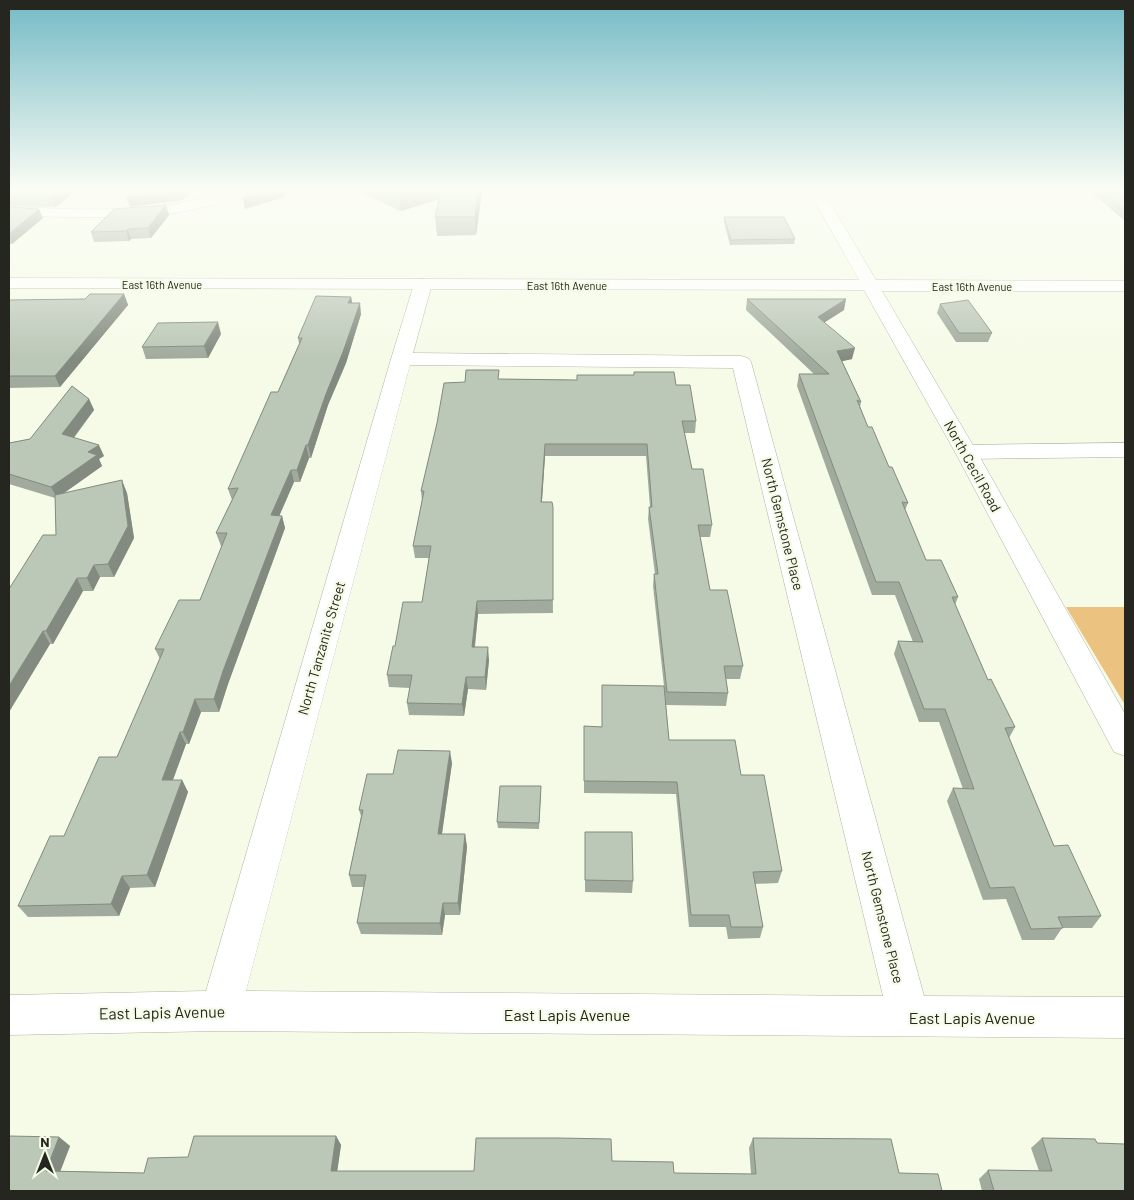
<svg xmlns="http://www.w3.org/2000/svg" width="1134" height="1200" viewBox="0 0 1134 1200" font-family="Barlow,sans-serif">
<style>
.green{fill:#ebc280}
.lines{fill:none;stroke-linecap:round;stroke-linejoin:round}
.street-casing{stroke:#aeb2a0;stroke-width:1}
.secondary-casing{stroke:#aeb2a0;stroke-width:1}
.street{fill:#fff;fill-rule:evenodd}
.secondary{fill:#fff;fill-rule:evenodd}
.wall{fill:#a1ab9d}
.shaded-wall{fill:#838b80}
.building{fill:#bbc7b7;stroke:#838b80}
.labels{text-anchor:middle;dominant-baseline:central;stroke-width:4.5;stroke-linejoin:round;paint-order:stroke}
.far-street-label{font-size:11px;fill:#25261f;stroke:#f6fbe8}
.street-label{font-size:14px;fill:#25261f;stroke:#f6fbe8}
.near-street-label{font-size:16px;fill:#25261f;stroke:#f6fbe8}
</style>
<rect width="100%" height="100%" fill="#f6fbe8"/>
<polygon class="green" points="1066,607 1125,607 1125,705"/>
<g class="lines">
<g class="street-casing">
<g id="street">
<path d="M 217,191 L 234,191 C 209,225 51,217 9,215 L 9,207 C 64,208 170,217 217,191 Z"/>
<path d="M 423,279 L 429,280 L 432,284 L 413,353 L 741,356 L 748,358 L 751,362 L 924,996 L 1125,997 L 1125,1038 L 220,1031 L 9,1035 L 9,995 L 206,991 L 391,359 L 414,284 L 417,280 ZM 410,365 L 733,368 L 883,996 L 246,991 Z"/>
<polygon points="1125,443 1125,457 966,459 958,457 955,452 958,447 966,445"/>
</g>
</g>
<g class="secondary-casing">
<polygon id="secondary" points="809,191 823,191 876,280 1125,281 1125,291 882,291 977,452 1125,714 1125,756 1114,752 955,452 864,290 9,288 9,278 859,280"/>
</g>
<use href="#street" class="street"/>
<use href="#secondary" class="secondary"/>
</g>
<g class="wall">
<polygon points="9,191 75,191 56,207 9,206"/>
<polygon points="358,191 482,191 476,235 437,236 435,217 439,199 401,211"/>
<polygon points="1090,191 1125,191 1125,221"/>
<polygon points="9,207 43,218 12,244 9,244"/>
<polygon points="169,215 151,238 131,239 129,241 94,242 91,232"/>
<polygon points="724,217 795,239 794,244 730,245 724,222"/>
<polygon points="124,294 128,305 60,387 9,388 9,300 85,299"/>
<polygon points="351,297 352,303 361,314 346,363 328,405 311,458 309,458 300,482 294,482 279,516 282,516 285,528 228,684 219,712 201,712 189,744 186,744 173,780 182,780 188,792 155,887 130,888 119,916 28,917 18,906 117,757 160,659 155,649 200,600 222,546 221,546 216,533 232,500 228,489 278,392 299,344 298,338"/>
<polygon points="747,299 844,310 824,322 852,359 842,361 861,402 860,407 868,427 908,503 905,510 926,560 958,597 955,605 988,680 1015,727 1009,738 1054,846 1101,916 1092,928 1062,928 1054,940 1022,940 1006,899 983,900 947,801 953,788 963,789 939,722 919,722 894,654 898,641 913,642 895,595 872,595 797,386 799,374 814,374 746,310"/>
<polygon points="940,304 992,333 988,342 956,342 937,313"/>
<polygon points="221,334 208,358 146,359 142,347"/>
<polygon points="634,372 676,385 696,421 695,433 684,433 692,469 712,525 710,537 700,537 710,590 743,666 740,679 726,679 728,693 726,706 666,705 669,740 741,775 782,871 778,883 755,884 763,927 760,938 728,939 726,927 689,927 676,794 584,793 584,726 602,727 602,685 664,686 653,586 654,574 655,574 648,519 649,507 650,507 646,456 545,456 542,502 552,502 553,613 478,614 475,647 489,660 486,690 468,689 464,716 409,715 407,703 410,688 389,687 387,675 395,646 422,602 429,558 415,558 413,546 422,501 421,491 465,382 499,379 577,380 634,375"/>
<polygon points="89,399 94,410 74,438 104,456 99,459 102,466 64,493 127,493 134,538 114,577 100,577 93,591 83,591 53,644 50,644 9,712 9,589 56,535 55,498 9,484 9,443 30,439"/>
<polygon points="452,763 442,834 465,834 467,847 460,915 445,915 442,935 361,934 357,923 364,887 352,887 349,875 361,816 359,810 393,774"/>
<polygon points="541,793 539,829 498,828 497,822"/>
<polygon points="585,832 633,881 632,893 585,892"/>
<polygon points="336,1136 341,1145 337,1171 474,1171 612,1161 674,1173 751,1174 749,1148 753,1138 899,1173 9,1191 59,1137 70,1146 60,1171 144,1173 188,1157"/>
<polygon points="1042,1138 1097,1143 1125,1191 982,1191 979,1179 988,1170 1039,1171 1031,1148"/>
</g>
<g class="shaded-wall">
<polygon points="60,191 75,191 56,207 53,197"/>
<polygon points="180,191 191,191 183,200 130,207 126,197"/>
<polygon points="271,191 288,191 285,197 245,209 243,200"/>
<polygon points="407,191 445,191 445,197 401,211 399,193"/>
<polygon points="478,191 482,191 476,235 475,217"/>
<polygon points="166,205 169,215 151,238 148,228"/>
<polygon points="39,209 43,218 12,244 9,236 9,234"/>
<polygon points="128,229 131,239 129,241 126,231"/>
<polygon points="124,294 128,305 60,387 55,376"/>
<polygon points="351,297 353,308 348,303"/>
<polygon points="846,299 844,310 816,328 818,317"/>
<polygon points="360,303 361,314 346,363 328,405 311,458 308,445 326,394"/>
<polygon points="218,322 221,334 208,358 204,346"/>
<polygon points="855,348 852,359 834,363 837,351"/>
<polygon points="89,399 94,410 67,446 62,434"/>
<polygon points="545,444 545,456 541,514 541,502"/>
<polygon points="99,445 104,456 99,459 102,466 57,498 51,487 88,452"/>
<polygon points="306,445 309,458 300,482 297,470"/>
<polygon points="291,470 294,482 274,528 271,515"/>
<polygon points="122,480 127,493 134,538 114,577 108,564"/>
<polygon points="282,516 285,528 228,684 219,712 214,699 223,671"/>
<polygon points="94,565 100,577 93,591 87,578"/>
<polygon points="77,578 83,591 53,644 46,631"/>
<polygon points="477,601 478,614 473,660 472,647"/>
<polygon points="43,631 50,644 9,712 9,686"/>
<polygon points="488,647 489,660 486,690 485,677"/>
<polygon points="466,677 468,689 464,716 462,704"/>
<polygon points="195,699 201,712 189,744 183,732"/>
<polygon points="180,732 186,744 168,793 162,780"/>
<polygon points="450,751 452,763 440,847 438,834"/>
<polygon points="182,780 188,792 155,887 147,875"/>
<polygon points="465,834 467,847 460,915 458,903"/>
<polygon points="122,876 130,888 119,916 111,904"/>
<polygon points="443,903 445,915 442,935 440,923"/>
<polygon points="336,1136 341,1145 336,1180 331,1171"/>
<polygon points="59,1137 70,1146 57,1180 46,1171"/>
</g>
<g class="building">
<polygon points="9,191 60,191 53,197 9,196"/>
<polygon points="133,191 180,191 126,197"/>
<polygon points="249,191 271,191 243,200"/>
<polygon points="394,191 407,191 399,193"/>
<polygon points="441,191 478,191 475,217 435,217"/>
<polygon points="1103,191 1125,191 1125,209"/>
<polygon points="166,205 148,228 128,229 126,231 91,232 114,209"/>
<polygon points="9,207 39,209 9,234"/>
<polygon points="724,217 784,217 795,239 731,240"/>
<polygon points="90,294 124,294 55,376 9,376 9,300 85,299"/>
<polygon points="316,296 351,297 348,303 360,303 343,352 326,394 308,445 306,445 297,470 291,470 271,515 282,516 223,671 214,699 195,699 183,732 180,732 162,780 182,780 147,875 122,876 111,904 18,906 50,836 64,836 99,757 117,757 164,649 155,649 179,600 200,600 227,533 216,533 238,488 228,489 271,392 278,392 302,338 298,338"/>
<polygon points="747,299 846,299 818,317 855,348 837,351 861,402 857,400 868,427 872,427 889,467 892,467 908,503 902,502 926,560 941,560 958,597 952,597 988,680 991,679 1015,727 1005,728 1054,846 1068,845 1101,916 1058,917 1063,928 1031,929 1014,887 990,888 953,788 974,789 945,709 924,709 898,641 923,642 899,582 876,582 799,374 829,374"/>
<polygon points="968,300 992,333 959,333 940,304"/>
<polygon points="218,322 204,346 142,347 158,323"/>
<polygon points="466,370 499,370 498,379 577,380 577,375 634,375 634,372 674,372 676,385 690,385 696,421 682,421 692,469 703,469 712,525 698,525 710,590 727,590 743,666 724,666 728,693 667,692 654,574 658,574 649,507 652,507 647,444 545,444 541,502 552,502 553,507 553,600 477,601 472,647 488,647 485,677 466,677 462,704 407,703 412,675 387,675 393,646 395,646 403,602 422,602 431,546 413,546 424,491 421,491 437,423 444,383 465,382"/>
<polygon points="72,386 89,399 62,434 99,445 88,452 97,455 51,487 9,474 9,443 30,439"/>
<polygon points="122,480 128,526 108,564 94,565 87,578 77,578 46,631 43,631 9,686 9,589 43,535 56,535 55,495"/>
<polygon points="602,685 664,686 669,740 735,740 741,775 764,775 782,871 753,872 763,927 731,927 729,915 691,915 677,782 584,781 584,726 602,727"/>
<polygon points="398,750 450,751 438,834 465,834 458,903 443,903 440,923 357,923 366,875 349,875 363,810 359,810 367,774 393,774"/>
<polygon points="500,786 541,786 539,823 497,822"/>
<polygon points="585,832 632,832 633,881 585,880"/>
<polygon points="9,1136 59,1137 46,1171 144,1173 148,1158 188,1157 194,1136 336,1136 331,1171 474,1171 476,1138 558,1138 611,1139 612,1161 673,1162 674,1173 756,1174 753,1138 891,1139 899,1173 938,1174 942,1191 9,1191"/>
<polygon points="1042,1138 1095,1139 1097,1143 1125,1144 1125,1191 994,1191 988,1170 1052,1171"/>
</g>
<linearGradient id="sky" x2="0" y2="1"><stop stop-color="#74bac5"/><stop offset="0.53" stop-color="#fbfdf5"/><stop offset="1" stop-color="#fbfdf5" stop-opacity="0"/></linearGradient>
<rect width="1134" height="359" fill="url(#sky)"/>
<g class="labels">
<g class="far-street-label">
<text x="162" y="284">East 16th Avenue</text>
<text x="567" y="285">East 16th Avenue</text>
<text x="972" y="286">East 16th Avenue</text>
</g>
<g class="street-label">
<text transform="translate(973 466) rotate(61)">North Cecil Road</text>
<text transform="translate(783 524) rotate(76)">North Gemstone Place</text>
<text transform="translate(321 648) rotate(-74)">North Tanzanite Street</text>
<text transform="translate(883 917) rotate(76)">North Gemstone Place</text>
</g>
<g class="near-street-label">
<text transform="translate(162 1012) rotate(-1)">East Lapis Avenue</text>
<text x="567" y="1014">East Lapis Avenue</text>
<text x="972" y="1017">East Lapis Avenue</text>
</g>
</g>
<rect width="1134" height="1200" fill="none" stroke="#25261f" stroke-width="20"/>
<g transform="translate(45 1155)" stroke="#f6fbe8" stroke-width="4" paint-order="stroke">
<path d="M0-4L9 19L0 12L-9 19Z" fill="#25261f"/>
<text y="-8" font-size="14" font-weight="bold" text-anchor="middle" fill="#25261f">N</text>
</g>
</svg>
